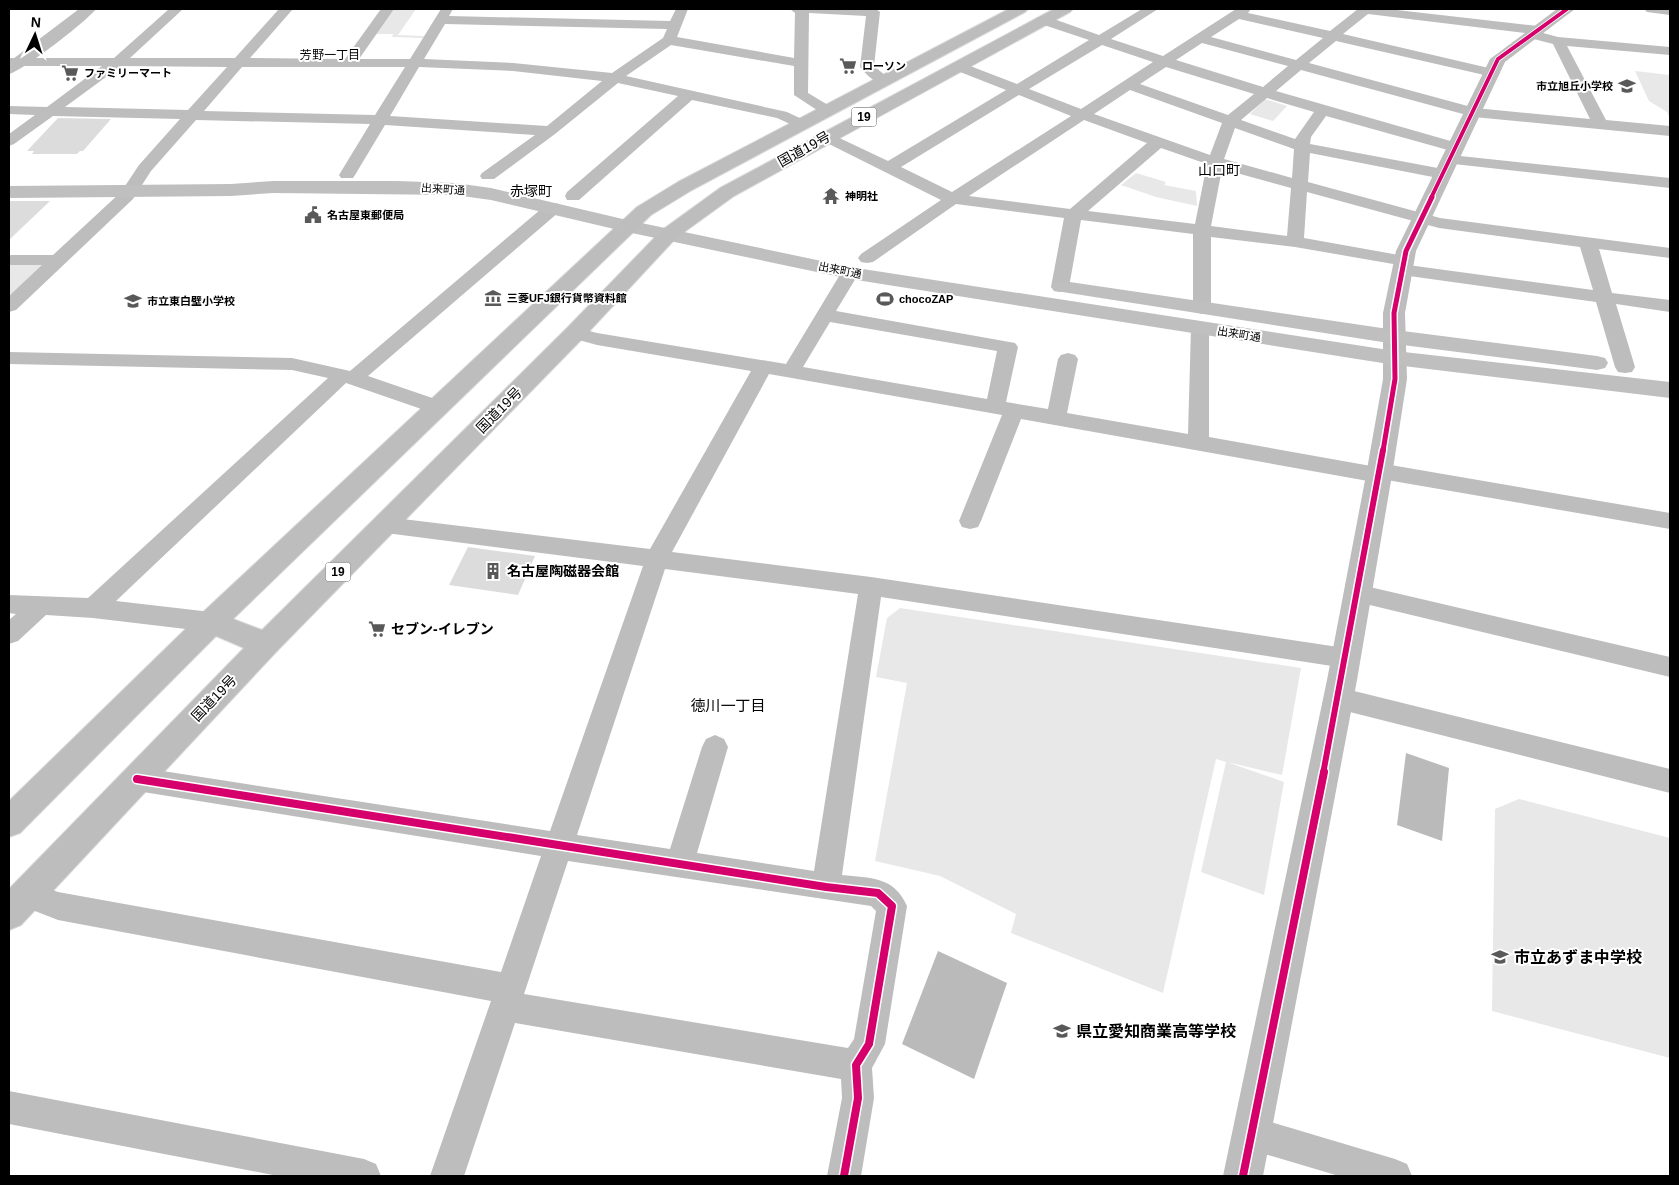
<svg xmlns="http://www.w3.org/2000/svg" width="1679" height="1185" viewBox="0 0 1679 1185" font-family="Arial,'Noto Sans JP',sans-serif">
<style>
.green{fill:#e8e8e8}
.water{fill:#bababa}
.building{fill:#dcdcdc}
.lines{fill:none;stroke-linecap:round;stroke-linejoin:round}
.trunk-casing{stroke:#dbdbdb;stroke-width:2}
.minor{fill:#bdbdbd;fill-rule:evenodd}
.tertiary{fill:#bdbdbd;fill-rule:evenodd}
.secondary{fill:#bfbfbf;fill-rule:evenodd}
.trunk{fill:#bdbdbd;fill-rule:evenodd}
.cycleway-far3-casing{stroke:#fff;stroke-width:5.5}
.cycleway-far2-casing{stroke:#fff;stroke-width:8}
.cycleway-far1-casing{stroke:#fff;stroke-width:9}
.cycleway-casing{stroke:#fff;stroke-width:11}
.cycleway-far3{stroke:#d6006c;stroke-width:4}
.cycleway-far2{stroke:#d6006c;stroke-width:5}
.cycleway-far1{stroke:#d6006c;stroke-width:6}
.cycleway{stroke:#d6006c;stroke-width:8}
.labels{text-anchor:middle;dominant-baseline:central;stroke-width:4;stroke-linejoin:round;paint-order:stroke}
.far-poi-label{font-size:11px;font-weight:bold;fill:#000;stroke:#fff;text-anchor:start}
.far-street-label{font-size:11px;fill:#000;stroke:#fff}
.far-neighbourhood-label{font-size:12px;fill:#000;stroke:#fff}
.shield{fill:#fff;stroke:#4c4c4c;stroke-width:1}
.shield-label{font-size:12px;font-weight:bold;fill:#000}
.street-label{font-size:14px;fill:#000;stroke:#fff}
.far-quarter-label{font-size:14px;fill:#000;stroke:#fff}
.poi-label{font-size:14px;font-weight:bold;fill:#000;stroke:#fff;text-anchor:start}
.neighbourhood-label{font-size:15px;fill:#000;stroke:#fff}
.near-poi-label{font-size:16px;font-weight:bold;fill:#000;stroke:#fff;text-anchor:start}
</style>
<rect width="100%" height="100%" fill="#fff"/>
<g class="green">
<polygon points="393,9 416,9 398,35 424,36 423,38 392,37 393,34 375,34"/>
<polygon points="1635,71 1670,75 1670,118 1667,112 1649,101"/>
<polygon points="1265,99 1287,106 1273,121 1250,114"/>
<polygon points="1136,173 1166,182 1164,185 1196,191 1197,206 1156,197 1121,185"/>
<polygon points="9,265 44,265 9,296"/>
<polygon points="900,608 1301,668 1282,775 1227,762 1284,782 1264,895 1201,872 1226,762 1216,759 1163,993 1011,933 1016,914 940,876 875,861 907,683 876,677 887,618"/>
<polygon points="1519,799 1670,838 1670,1058 1492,1011 1495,809"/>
</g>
<g class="water">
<polygon points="1406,753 1449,768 1442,841 1397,825"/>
<polygon points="938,951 1007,983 974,1079 902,1044"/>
</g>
<g class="building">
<polygon points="58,118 111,119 83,151 80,151 77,154 32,154 34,151 27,151"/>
<polygon points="9,201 50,201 9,240"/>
<polygon points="468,547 535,556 518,595 449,585"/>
</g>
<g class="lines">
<g class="trunk-casing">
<polygon id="trunk" points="1009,9 1028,9 1025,12 692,190 651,215 233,619 262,630 567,328 662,230 720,188 1054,9 1073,9 1070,12 734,196 676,238 583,338 276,652 21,925 9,930 9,889 244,648 216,636 20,833 9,837 9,801 201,614 637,207 678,182"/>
</g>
<g class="minor">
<path d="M 169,9 L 183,9 L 130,58 L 235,58 L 279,9 L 293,9 L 250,58 L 345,59 L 381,9 L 394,9 L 359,59 L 410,59 L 441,9 L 453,9 L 449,16 L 670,21 L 676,9 L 688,9 L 677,37 L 794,58 L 795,13 L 790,9 L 876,9 L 880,12 L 874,66 L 892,81 L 890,84 C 879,87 867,76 860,67 L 866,16 L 809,13 L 808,93 L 833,108 L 836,111 L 833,114 L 823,114 L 794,95 L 794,66 L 671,45 L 626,76 L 787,112 L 806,121 L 809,124 L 806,127 L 801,129 L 777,118 L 692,100 L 579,200 L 567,200 L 565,196 L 567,192 L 678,96 L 618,83 L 555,134 L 494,179 L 482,179 L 480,176 L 482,173 L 535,135 L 385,125 L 355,175 L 353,178 L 341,178 L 339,175 L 370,124 L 196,120 L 151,171 L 133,199 L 16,310 L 9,312 L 9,296 L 42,265 L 9,265 L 9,255 L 53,255 L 121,192 L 139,165 L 180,119 L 53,116 L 14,144 L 9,146 L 9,134 L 35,115 L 9,114 L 9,106 L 47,107 L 102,66 L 9,66 L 9,58 L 114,58 ZM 445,24 L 667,29 L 663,38 L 612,73 L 513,63 L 424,59 ZM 121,66 L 227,67 L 188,110 L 65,107 ZM 242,67 L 405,67 L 375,115 L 204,111 ZM 419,67 L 513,71 L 602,81 L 547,126 L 390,116 Z"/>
<path d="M 1142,9 L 1158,9 L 1111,39 L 1163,56 L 1236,9 L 1251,9 L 1248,13 L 1330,31 L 1358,9 L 1388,9 L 1538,26 L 1545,30 L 1543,33 L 1558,37 L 1670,47 L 1670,55 L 1567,46 L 1606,120 L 1670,126 L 1670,136 L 1474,117 L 1301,70 L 1276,91 L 1461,144 L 1463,147 L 1461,150 L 1455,152 L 1326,116 L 1311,137 L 1310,144 L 1443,169 L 1449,171 L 1451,174 L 1449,177 L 1443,179 L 1310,153 L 1308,182 L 1440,218 L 1670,248 L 1670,258 L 1599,249 L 1612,293 L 1670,300 L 1670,312 L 1616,304 L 1635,367 L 1632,372 L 1625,373 L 1618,372 L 1615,367 L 1596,302 L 1402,275 L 1396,274 L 1393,270 L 1399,265 L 1295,247 L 1211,237 L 1211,308 L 1209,312 L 1202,314 L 1195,312 L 1193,308 L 1193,234 L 1081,220 L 1069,287 L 1066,291 L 1060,292 L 1054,291 L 1051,287 L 1064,218 L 956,204 L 873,262 L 867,263 L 861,262 L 858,258 L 861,254 L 941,200 L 821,140 L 818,137 L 821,134 L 831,134 L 888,161 L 1006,90 L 955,70 L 953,67 L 955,64 L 965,64 L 1017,84 L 1089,40 L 1038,23 L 1036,20 L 1038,17 L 1048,17 L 1099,35 ZM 1368,14 L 1525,33 L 1526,37 L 1553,44 L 1590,119 L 1475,108 L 1309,63 L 1336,41 L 1493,77 L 1498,76 L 1500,73 L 1498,70 L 1493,69 L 1343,34 ZM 1239,19 L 1323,38 L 1296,60 L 1211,37 ZM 1202,43 L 1288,66 L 1263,87 L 1176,60 ZM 1102,45 L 1153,62 L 1081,109 L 1029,89 ZM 1166,67 L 1254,94 L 1228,115 L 1140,84 ZM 1130,90 L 1222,123 L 1210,155 L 1094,114 ZM 1019,95 L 1071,116 L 952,192 L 901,167 ZM 1267,98 L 1314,112 L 1295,139 L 1241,120 ZM 1084,120 L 1147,143 L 1070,209 L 969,196 ZM 1235,128 L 1294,149 L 1292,178 L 1224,159 ZM 1161,148 L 1207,164 L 1195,224 L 1088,211 ZM 1222,169 L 1291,188 L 1287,236 L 1211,226 ZM 1307,192 L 1439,228 L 1580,247 L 1593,290 L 1408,265 L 1413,261 L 1410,257 L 1304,238 Z"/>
<polygon points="1451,155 1670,178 1670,188 1445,163 1443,160 1445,157"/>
<polygon points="553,203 559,204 561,208 559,212 368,376 444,402 447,407 444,412 437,414 430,412 346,383 116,601 211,612 220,615 223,622 220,629 211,632 93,618 46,615 18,641 9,644 9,620 16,614 9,613 9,595 88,598 328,378 292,370 9,364 9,352 292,358 350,371 547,204"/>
<path d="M 850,268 L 856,269 L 859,273 L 836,311 L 1015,343 L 1018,347 L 1006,402 L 1048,409 L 1058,359 L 1061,355 L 1068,353 L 1075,355 L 1078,359 L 1067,413 L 1188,434 L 1191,328 L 1193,324 L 1200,322 L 1207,324 L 1209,328 L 1209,437 L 1371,466 L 1379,463 L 1670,513 L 1670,529 L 1387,480 L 1379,483 L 1021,419 L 981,521 L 978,527 L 970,529 L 962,527 L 959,521 L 1002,415 L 769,374 L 672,552 L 871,577 L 1345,648 L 1354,651 L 1357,658 L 1354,665 L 1345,668 L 881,597 L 842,875 C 870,878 894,876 907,906 L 885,1044 L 872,1068 L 874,1098 L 861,1176 L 827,1176 L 842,1098 L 841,1079 L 515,1023 L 464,1176 L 430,1176 L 491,1001 L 58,920 L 17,904 L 12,894 L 17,884 L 27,880 L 58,892 L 501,972 L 541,856 L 137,791 L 127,788 L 123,779 L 127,770 L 137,767 L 550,831 L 643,566 L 386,533 L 378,531 L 375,525 L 378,519 L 386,517 L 650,549 L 751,371 L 597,345 L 568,337 L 565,333 L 568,329 L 575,327 L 597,333 L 786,364 L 841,273 L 844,269 ZM 830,322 L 997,351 L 987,399 L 803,367 ZM 665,569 L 858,594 L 814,871 L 697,853 L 728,747 L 724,739 L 715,735 L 706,739 L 702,747 L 670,849 L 577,835 ZM 568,861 L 871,906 L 876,911 L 854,1039 L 848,1048 L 524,994 Z"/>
<polygon points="1357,584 1670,657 1670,677 1349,600 1345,593 1349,586"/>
<polygon points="1338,687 1670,769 1670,793 1338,709 1329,706 1325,698 1329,690"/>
<polygon points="9,1091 364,1159 376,1164 381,1176 278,1176 9,1124"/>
<polygon points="1251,1116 1395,1159 1407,1164 1412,1176 1339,1176 1251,1150 1239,1145 1234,1133 1239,1121"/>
</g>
<g class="tertiary">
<path d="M 79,9 L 96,9 C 87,21 22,71 9,74 L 9,62 Z"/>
<polygon points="1557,9 1575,9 1505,62 1416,251 1405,313 1407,379 1392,475 1357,680 1263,1176 1223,1176 1327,680 1366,475 1383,379 1383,313 1396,251 1490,59"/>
<polygon points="1644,9 1670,9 1670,15 1647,12"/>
</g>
<g class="secondary">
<polygon points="273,181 397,181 455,183 491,188 627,220 850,267 1395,351 1670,382 1670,398 1395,365 850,279 627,232 491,200 455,195 273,193 231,196 9,198 9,186 231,184"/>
<polygon points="1063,281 1395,330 1597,356 1605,358 1608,363 1605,368 1597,370 1395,344 1056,291 1052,287 1056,283"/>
</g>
<use href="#trunk" class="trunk"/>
<g class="cycleway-far3-casing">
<polyline id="cycleway-far3" points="1431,198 1498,59 1567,9"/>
</g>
<g class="cycleway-far2-casing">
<polyline id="cycleway-far2" points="1383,451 1395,379 1394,313 1406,251 1432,197"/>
</g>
<g class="cycleway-far1-casing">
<polyline id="cycleway-far1" points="1323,774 1383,450"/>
</g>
<g class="cycleway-casing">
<g id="cycleway">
<polyline points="137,779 826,887 878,893 892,906 869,1044 856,1065 858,1098 844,1176"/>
<polyline points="1243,1176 1324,772"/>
</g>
</g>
<use href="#cycleway-far3" class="cycleway-far3"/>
<use href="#cycleway-far2" class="cycleway-far2"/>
<use href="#cycleway-far1" class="cycleway-far1"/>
<use href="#cycleway" class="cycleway"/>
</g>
<defs>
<g id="supermarket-bare" transform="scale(1.35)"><path d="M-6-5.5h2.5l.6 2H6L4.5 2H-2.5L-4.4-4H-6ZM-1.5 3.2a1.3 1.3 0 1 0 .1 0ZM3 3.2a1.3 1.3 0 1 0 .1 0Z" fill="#595959" stroke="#fff" stroke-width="2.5" paint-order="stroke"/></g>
<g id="school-bare" transform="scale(1.35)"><path d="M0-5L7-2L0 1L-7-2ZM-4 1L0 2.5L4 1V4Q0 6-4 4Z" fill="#595959" stroke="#fff" stroke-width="2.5" paint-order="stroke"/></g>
<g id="temple-bare" transform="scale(1.35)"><path d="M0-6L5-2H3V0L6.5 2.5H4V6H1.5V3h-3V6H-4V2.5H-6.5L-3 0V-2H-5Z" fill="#595959" stroke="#fff" stroke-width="2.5" paint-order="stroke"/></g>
<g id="civic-bare" transform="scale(1.35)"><path d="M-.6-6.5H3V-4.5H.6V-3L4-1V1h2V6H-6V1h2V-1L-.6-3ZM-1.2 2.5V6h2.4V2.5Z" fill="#595959" stroke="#fff" stroke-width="2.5" paint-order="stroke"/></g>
<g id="museum-bare" transform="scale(1.35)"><path d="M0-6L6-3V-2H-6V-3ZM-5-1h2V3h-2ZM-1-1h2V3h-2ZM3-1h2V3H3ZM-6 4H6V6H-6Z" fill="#595959" stroke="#fff" stroke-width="2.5" paint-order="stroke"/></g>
<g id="stadium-bare" transform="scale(1.35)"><path d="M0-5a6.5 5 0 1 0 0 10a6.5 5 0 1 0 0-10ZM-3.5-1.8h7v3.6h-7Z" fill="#595959" stroke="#fff" stroke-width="2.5" paint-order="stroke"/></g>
<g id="building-bare" transform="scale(1.35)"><path d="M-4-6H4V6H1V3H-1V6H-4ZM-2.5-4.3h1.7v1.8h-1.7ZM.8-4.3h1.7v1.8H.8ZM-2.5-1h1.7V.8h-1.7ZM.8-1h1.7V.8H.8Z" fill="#595959" stroke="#fff" stroke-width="2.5" paint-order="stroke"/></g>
</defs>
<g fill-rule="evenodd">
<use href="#supermarket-bare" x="848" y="66"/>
<use href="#supermarket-bare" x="70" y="73"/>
<use href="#school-bare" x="1627" y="86"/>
<use href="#temple-bare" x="831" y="196"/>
<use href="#civic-bare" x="313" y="215"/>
<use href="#museum-bare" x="493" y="298"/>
<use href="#stadium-bare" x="885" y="299"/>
<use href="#school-bare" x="133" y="301"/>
<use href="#building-bare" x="493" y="571"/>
<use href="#supermarket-bare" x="377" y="629"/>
<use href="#school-bare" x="1500" y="957"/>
<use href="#school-bare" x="1062" y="1031"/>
</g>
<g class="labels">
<g class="far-poi-label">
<text x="862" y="66">ローソン</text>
<text x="84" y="73">ファミリーマート</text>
<text x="1613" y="86" text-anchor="end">市立旭丘小学校</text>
<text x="845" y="196">神明社</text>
<text x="327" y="215">名古屋東郵便局</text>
<text x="507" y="298">三菱UFJ銀行貨幣資料館</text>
<text x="899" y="299">chocoZAP</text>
<text x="147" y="301">市立東白壁小学校</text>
</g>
<g class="far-street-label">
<text transform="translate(443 189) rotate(4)">出来町通</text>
<text transform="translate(840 270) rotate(11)">出来町通</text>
<text transform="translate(1239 334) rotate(9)">出来町通</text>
</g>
<g class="far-neighbourhood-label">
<text x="330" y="55">芳野一丁目</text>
</g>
<g class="shield">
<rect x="851.5" y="107.5" width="25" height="19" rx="4"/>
<rect x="325.5" y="562.5" width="25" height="19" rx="4"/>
</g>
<g class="shield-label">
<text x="864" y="117">19</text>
<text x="338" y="572">19</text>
</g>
<g class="street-label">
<text transform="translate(804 149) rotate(-29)">国道19号</text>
<text transform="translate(499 410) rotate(-45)">国道19号</text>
<text transform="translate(214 698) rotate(-46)">国道19号</text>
</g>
<g class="far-quarter-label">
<text x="1219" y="170">山口町</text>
<text x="531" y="191">赤塚町</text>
</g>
<g class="poi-label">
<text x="507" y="571">名古屋陶磁器会館</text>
<text x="391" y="629">セブン-イレブン</text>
</g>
<g class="neighbourhood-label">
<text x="728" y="705">徳川一丁目</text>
</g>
<g class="near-poi-label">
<text x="1514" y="957">市立あずま中学校</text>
<text x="1076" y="1031">県立愛知商業高等学校</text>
</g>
</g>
<rect width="1679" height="1185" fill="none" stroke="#000000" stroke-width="20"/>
<g transform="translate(35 35) rotate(4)" stroke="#ffffff" stroke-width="4" paint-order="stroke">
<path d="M0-4L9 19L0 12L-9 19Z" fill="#000000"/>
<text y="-8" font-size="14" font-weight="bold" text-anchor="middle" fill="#000000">N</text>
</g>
</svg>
